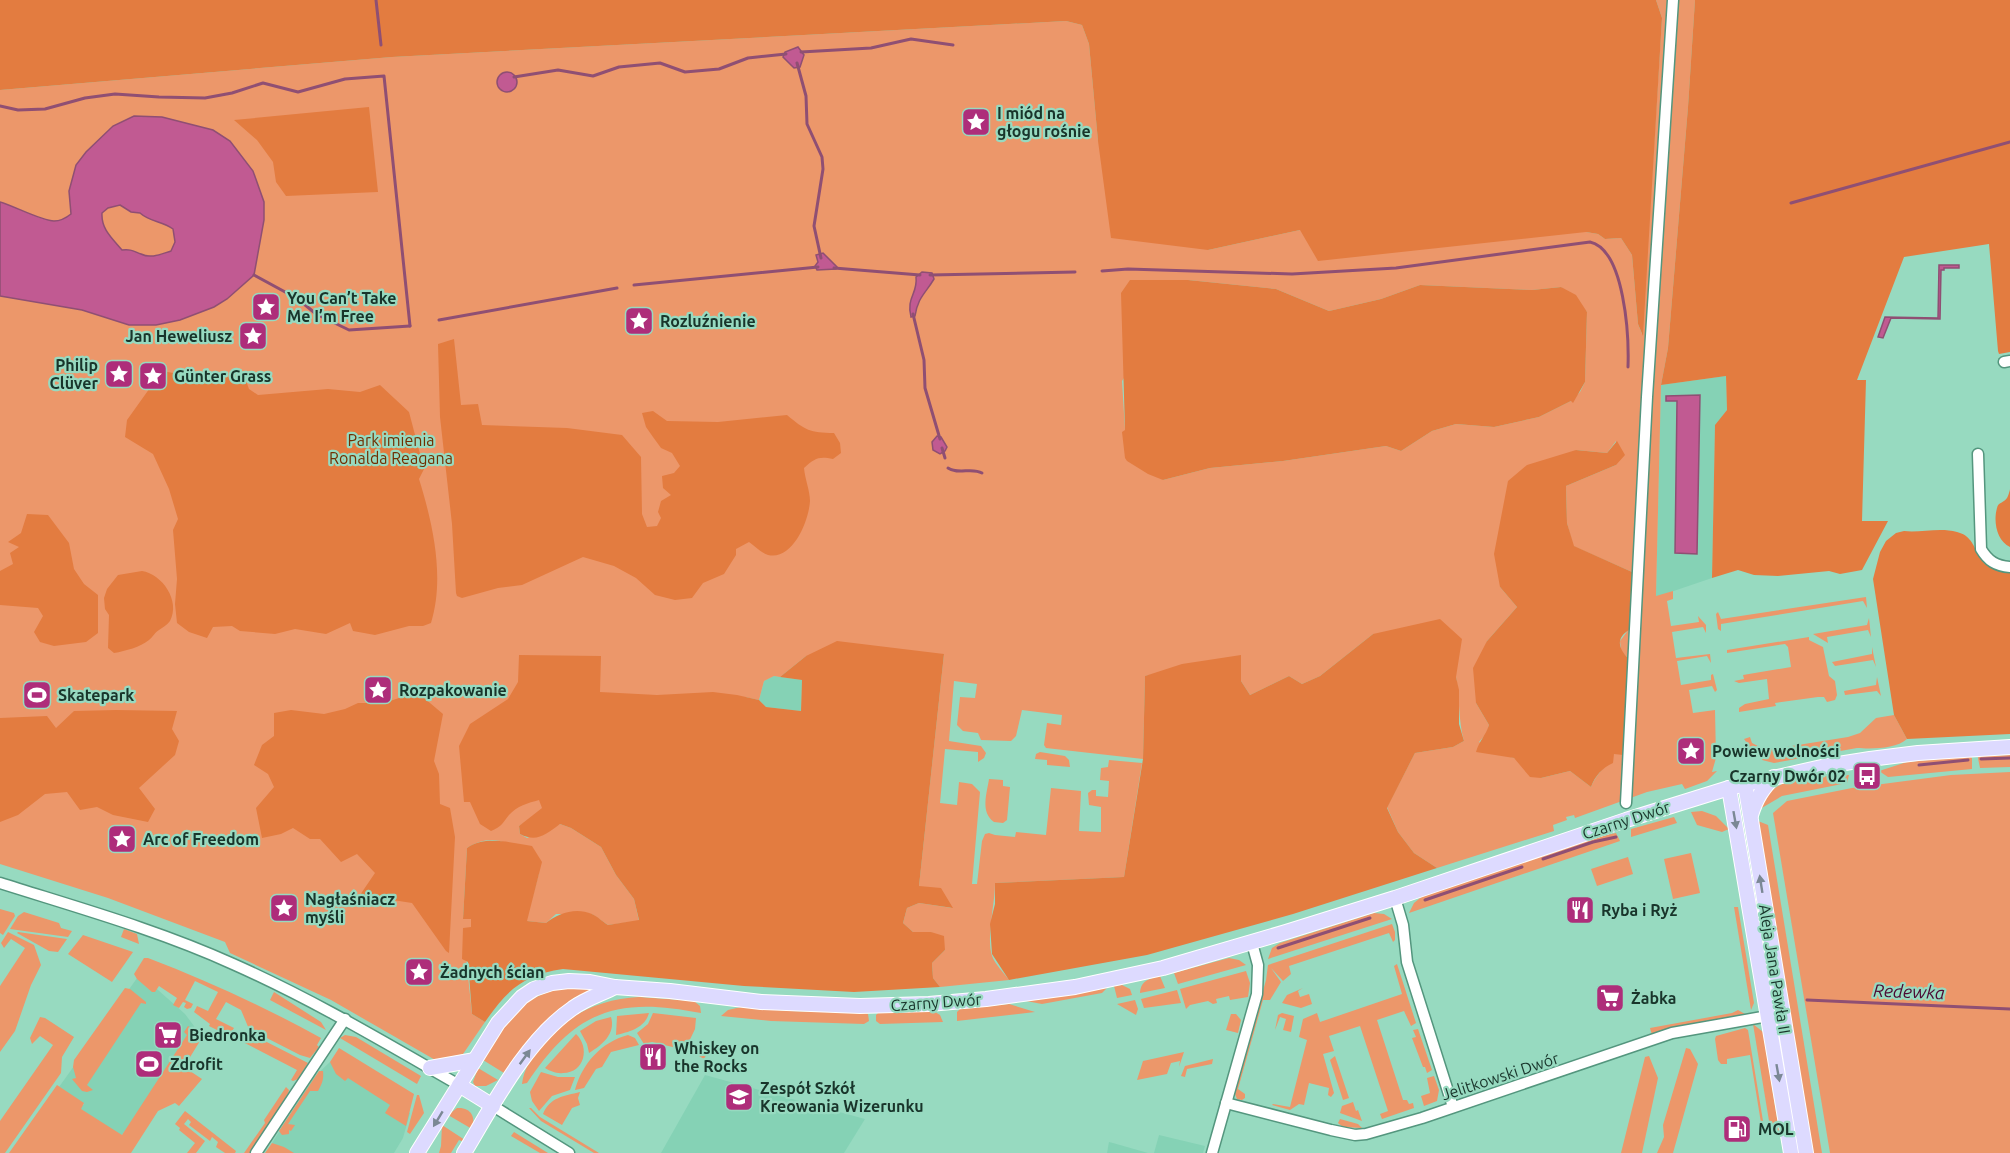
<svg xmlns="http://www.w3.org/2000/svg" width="2010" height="1153" viewBox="0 0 2010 1153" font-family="Ubuntu,sans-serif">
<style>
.built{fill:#85d2b5}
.green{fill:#ec976a;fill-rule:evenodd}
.forest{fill:#e37c40}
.water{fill:#c15a92;stroke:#8f4f73;stroke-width:1.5;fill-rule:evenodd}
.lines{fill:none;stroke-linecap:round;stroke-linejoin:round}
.stream{stroke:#8f4f73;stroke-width:3}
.minor-casing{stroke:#54967e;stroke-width:13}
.major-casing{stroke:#fff;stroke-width:16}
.minor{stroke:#fff;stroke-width:10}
.major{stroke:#dddaff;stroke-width:14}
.oneway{fill:#7b8895}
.labels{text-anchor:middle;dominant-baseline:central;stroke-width:4.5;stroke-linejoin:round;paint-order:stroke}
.poi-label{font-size:16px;font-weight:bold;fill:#19352b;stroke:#97dac0;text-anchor:start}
.park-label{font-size:16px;fill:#702e00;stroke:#97dac0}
.street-label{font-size:16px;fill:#19352b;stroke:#97dac0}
.water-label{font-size:18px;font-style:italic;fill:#4c0932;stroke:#97dac0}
</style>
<rect width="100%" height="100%" fill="#97dac0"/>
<g class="built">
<polygon points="1726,376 1727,410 1715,426 1712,578 1656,597 1661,385"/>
<polygon points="774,676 802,680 801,711 766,707 759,700 764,681"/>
<polygon points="140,974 185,1014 194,1026 198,1037 121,1136 80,1109 84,1104 59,1087"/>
<polygon points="330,1062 410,1113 403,1138 394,1153 286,1153 272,1143 314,1077"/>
<polygon points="705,1075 865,1119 844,1153 661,1153"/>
<polygon points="1159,1135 1205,1146 1203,1153 1154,1153"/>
<polygon points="1109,1142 1113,1143 1148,1153 1107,1153"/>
</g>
<g class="green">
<path d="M 1656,0 L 1695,0 L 1688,107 L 1668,348 L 1661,385 L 1656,596 L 1673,591 L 1673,599 L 1667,601 L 1671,626 L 1699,622 L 1698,616 L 1706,625 L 1706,633 L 1703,627 L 1672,632 L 1676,658 L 1710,654 L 1711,663 L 1707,656 L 1677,661 L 1681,685 L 1711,680 L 1711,675 L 1713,674 L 1717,690 L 1715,692 L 1712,686 L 1689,690 L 1693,713 L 1715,710 L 1716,758 L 1712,772 L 1717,771 L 1707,781 L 1685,789 L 1682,784 L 1647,792 L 1575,818 L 1574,815 L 1566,817 L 1567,820 L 1553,825 L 1554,831 L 1437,868 L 1414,853 L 1398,832 L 1387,807 L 1415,753 L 1453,747 L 1464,741 C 1458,720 1460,698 1456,677 L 1373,634 L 1320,676 L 1302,684 L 1289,676 L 1250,695 L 1241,681 L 1241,656 L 1145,676 L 1143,759 L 1046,748 L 1044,745 L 1047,723 L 1061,725 L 1062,715 L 1022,710 L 1016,736 L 1011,741 L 981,740 L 978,733 L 963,731 L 957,725 L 960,697 L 975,698 L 977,684 L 954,681 L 949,741 L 981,746 L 986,753 L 984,758 L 978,762 L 978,752 L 945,749 L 940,803 L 957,805 L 959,782 L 972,784 L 980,792 L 972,884 L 977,884 L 982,841 L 985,834 L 989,833 L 995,835 L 1015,837 L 1016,832 L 1046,835 L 1051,788 L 1081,791 L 1079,831 L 1101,832 L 1101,807 L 1089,805 L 1088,793 L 1092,790 L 1096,790 L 1096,796 L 1108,797 L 1109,781 L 1100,780 L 1101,768 L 1108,767 L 1109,760 L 1142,763 L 1124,877 L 995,883 C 995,905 986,936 992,956 C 995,964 1004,973 1009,980 L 940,987 L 933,978 L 932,963 L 945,950 L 931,932 L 913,932 L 903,923 L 907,908 L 919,903 L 952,908 L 919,886 L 944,654 L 806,656 L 780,677 L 774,676 L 764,681 L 759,700 L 745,697 L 519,826 L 520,834 L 527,838 L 560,824 L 571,828 L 601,847 L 616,875 L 634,899 L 639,921 L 608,925 L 592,914 L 556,914 L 546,923 L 526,921 L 539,873 C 532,866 508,843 500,841 C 490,838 475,842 467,848 L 463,919 L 471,919 L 471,928 L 463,928 L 472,1014 L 485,1022 L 463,1054 L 437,1061 L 331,1000 L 230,953 L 225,942 L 108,898 L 0,864 L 0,90 L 392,57 L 1066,21 L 1082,25 L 1089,44 L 1098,141 L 1208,250 L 1300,230 L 1586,232 L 1598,234 L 1605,239 L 1621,238 L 1632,255 L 1638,324 L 1642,334 L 1662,18 ZM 1188,280 L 1276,289 L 1329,311 L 1381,299 L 1420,285 L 1532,290 L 1561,287 L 1587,312 L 1585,382 L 1580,392 L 1571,401 L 1539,417 L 1494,427 L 1456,424 L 1432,431 L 1401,451 L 1386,446 L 1283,461 L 1210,468 L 1163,480 L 1125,430 L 1122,381 ZM 1616,441 L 1616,465 L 1566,486 L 1567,523 L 1573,546 L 1632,572 L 1629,629 L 1620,641 L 1621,651 L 1628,658 L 1614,754 C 1607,766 1596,774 1591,787 L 1570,771 L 1541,778 L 1514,758 L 1501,754 L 1479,742 L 1487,733 L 1489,725 L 1476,703 L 1487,641 L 1517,607 L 1500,587 L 1576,450 L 1607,453 Z"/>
<polygon points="1866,597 1867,608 1863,601 1721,624 1721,631 1718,629 1716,614 1718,612 1721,619"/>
<polygon points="1869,618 1871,637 1868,630 1827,637 1828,643 1813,634 1867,625"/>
<polygon points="1809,637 1809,640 1823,647 1829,676 1835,681 1837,695 1835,700 1827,702 1824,697 1818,697 1775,703 1776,706 1739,712 1739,708 1745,704 1769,699 1767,679 1739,683 1734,681 1744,679 1743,675 1791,667 1788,647 1785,644 1727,653 1727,650"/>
<polygon points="1872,647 1876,667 1873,660 1835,666 1832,662 1872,654"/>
<polygon points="1877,677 1881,696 1877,691 1845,695 1844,691 1876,685"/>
<path d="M 1894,715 L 1907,739 C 1896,749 1872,749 1857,748 L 1774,763 L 1762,760 L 1763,755 L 1751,749 L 1744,739 L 1750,737 L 1752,743 L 1762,748 L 1779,748 L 1848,737 L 1860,733 L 1876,718 Z"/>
<polygon points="1040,752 1065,756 1069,760 1070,767 1047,765 1047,760 1035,759 1036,754"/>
<polygon points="2010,755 2010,767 1980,768 1978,758 1979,756"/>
<polygon points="1969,756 1972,758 1972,769 1888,777 1879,771 1907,762"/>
<polygon points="2010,772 2010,1153 1830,1153 1773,813 1787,801 1852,788 1951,775"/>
<path d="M 1849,775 L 1847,783 L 1782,796 L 1760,809 C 1770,773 1819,777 1849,775 Z"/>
<path d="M 989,779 L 1003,780 L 1003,786 L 1010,787 L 1007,820 L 1003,823 L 994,822 C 980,812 987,793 989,779 Z"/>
<polygon points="1702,811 1716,816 1729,829 1722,832 1697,825 1691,812"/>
<polygon points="1674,817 1677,823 1631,837 1631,829"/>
<polygon points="1758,821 1768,825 1822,1153 1813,1153"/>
<polygon points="1616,833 1620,841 1409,913 1414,903 1425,894 1583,840"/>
<polygon points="1691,853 1700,893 1673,899 1664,859"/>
<polygon points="1628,857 1633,874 1597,886 1591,869"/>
<polygon points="1734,907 1738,907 1754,1003 1751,1010"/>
<polygon points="0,909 14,913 15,916 3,935 0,933"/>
<polygon points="24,912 59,923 61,928 72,931 68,937 10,929 18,916"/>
<polygon points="1374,913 1384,914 1392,919 1268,959 1272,948 1280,943"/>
<polygon points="1392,924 1395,932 1395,940 1393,942 1389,933 1289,966 1291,974 1283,981 1271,968 1281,982 1270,1000 1263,1000 1238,1089 1245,1094 1245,1098 1242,1100 1237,1099 1235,1094 1236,1089 1266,980 1268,965"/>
<polygon points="124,929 137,934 139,944 121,937"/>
<polygon points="8,932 34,945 41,965 31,985 15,1031 0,1052 0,986 25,948 11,939 4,948 1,943"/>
<polygon points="17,933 18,932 67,939 58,952 49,951"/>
<polygon points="83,935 133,952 112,982 68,954"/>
<path d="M 144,958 L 148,958 C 208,981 265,1007 321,1038 L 317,1045 L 319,1047 L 310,1058 L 300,1055 L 249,1029 L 241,1010 L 226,1002 L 216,1019 L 234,1028 L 229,1036 L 209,1026 L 210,1024 L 194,1012 L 197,1006 L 208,1011 L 218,992 L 195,981 L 185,1000 L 193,1004 L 191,1008 L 187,1009 L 184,1007 L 186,1003 L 183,1002 L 179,1008 L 173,1005 L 177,998 L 159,986 L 155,992 L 152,992 L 137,979 L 134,974 Z"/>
<polygon points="1229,958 1239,960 1246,965 1178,984 1174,973"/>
<polygon points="1397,964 1416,1023 1411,1026 1404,1011 1377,1020 1403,1100 1407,1100 1409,1104 1413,1103 1414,1108 1382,1119 1380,1114 1388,1111 1360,1026 1329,1036 1334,1051 1323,1054 1334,1093 1331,1097 1328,1095 1329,1088 1309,1083 1304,1105 1299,1104 1290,1110 1272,1105 1273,1104 1290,1107 1307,1040 1299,1037 1303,1019 1317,1013 1320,1022 1402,994 1394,966"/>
<polygon points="1246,971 1250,983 1248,997 1230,1000 1229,996 1216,999 1217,1003 1213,1004 1208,1001 1190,1005 1186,1009 1180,989"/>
<path d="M 1160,976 L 1165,988 L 1140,993 C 1141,980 1149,979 1160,976 Z"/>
<polygon points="1122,985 1130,989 1132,995 1117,998 1114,986"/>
<path d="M 565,987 L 590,987 L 592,989 L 590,992 L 574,998 L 556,1012 L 526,1044 L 504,1073 L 483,1060 C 507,1020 516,999 565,987 Z"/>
<polygon points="125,988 130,989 146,1002 146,1004 141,1003 87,1085 93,1090 87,1092 82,1091 72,1079 76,1078 73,1067 74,1060"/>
<polygon points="1107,988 1102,993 1042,1004 1026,1001"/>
<polygon points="1303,988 1298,991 1300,997 1309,994 1312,1004 1301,1008 1282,1003 1287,995"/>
<polygon points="1177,990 1181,1003 1144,1008 1141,999"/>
<polygon points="274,992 321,1022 326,1030 270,1000"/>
<path d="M 639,997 L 694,1001 L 700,1006 L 701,1013 C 616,996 575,1011 527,1083 L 522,1084 C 524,1068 531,1059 541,1047 C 565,1015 599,999 639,997 Z"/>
<polygon points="1135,1000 1138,1009 1136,1015 1117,1004"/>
<polygon points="1009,1004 1035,1012 957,1021 957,1012 960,1009"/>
<polygon points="741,1007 790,1011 865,1013 868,1014 869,1021 864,1024 771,1021 721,1016 728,1010"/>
<polygon points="932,1010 940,1015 943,1022 880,1024 876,1021 876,1015 879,1012"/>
<polygon points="1738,1010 1745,1014 1674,1027 1652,1035 1650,1028 1732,1013"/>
<path d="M 649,1013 C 645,1028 629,1032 616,1035 L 617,1016 Z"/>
<polygon points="653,1013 696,1018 695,1029 685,1050 652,1042 644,1044 637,1033 648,1024"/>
<polygon points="1282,1013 1294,1016 1291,1032 1283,1030 1286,1019 1280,1017 1275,1030 1278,1015"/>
<polygon points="1231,1014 1236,1014 1241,1020 1238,1033 1226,1030"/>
<polygon points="40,1017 45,1018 74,1037 62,1057 61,1073 5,1153 0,1153 0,1121 53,1045 40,1036 32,1044 30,1038"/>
<path d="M 611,1017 C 616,1034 602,1045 589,1053 L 587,1044 L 580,1031 L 596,1021 Z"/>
<polygon points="1753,1024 1763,1032 1779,1130 1775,1135 1771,1133"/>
<polygon points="188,1026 203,1036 184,1067 202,1079 179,1106 175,1103 158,1111 131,1153 9,1153 57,1085 84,1103 81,1109 122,1135 187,1035 184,1032"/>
<polygon points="1745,1028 1748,1030 1764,1127 1761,1123 1750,1055 1727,1059 1727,1064 1721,1064 1718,1060 1715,1039 1716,1036"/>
<polygon points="1418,1029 1432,1070 1427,1073 1425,1067 1423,1067 1412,1038 1416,1037 1413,1030"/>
<polygon points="241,1032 249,1033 308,1063 298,1079 293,1081 291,1080 297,1070 237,1039"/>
<path d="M 576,1034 C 590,1047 585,1073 563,1073 C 557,1074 550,1071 545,1068 Z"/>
<polygon points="345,1035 356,1037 421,1076 417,1084 340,1038"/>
<path d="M 628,1035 L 635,1038 L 639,1045 L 611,1052 L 602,1067 L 596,1069 L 584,1088 L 575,1090 C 582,1064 601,1042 628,1035 Z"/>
<polygon points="704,1044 711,1047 704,1059 694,1053 698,1046"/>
<polygon points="339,1048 414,1094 406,1126 385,1113 390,1105 348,1078 345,1081 336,1074 330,1062"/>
<polygon points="1686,1048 1690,1049 1698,1064 1673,1153 1657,1153 1664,1137 1663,1125"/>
<polygon points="1184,1052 1179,1067 1180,1061 1171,1063 1167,1074 1137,1080 1143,1061"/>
<polygon points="1335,1056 1349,1098 1343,1100 1330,1060"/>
<polygon points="1649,1056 1658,1078 1642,1153 1621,1153 1645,1057"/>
<polygon points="1213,1059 1212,1064 1187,1069 1185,1077 1181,1076 1185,1066"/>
<polygon points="478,1068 498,1080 486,1086 475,1086 473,1082"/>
<path d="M 319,1071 L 323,1071 C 324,1079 322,1084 318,1091 L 310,1091 L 288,1124 L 295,1125 L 291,1131 L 289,1130 L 289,1134 L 282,1135 L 279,1131 Z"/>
<polygon points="541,1072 558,1077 575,1077 570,1090 552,1096 539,1111 532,1101 530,1092"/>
<polygon points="1434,1076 1439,1090 1437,1101 1424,1106 1421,1096 1430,1093 1427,1078"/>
<polygon points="286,1087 289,1090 288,1094 250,1153 244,1153 265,1123 264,1120"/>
<path d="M 580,1092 L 578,1098 L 580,1105 L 572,1108 L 562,1125 L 543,1114 C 550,1097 564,1096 580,1092 Z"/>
<polygon points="417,1095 419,1095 424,1113 410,1134 407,1132"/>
<polygon points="1353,1102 1356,1111 1358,1110 1362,1121 1340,1113 1342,1106"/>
<path d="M 457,1108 C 471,1107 476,1117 472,1129 L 448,1115 Z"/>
<polygon points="529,1108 531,1108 540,1117 599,1153 594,1153 541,1121"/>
<polygon points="185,1111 236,1151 235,1153 225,1153 216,1147 218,1142 212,1137 210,1141 189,1125 191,1122 188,1119 184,1124 205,1141 196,1153 187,1153 195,1143 179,1130 180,1128 175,1124"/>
<polygon points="1340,1119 1358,1124 1362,1128 1343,1127 1338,1123"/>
<polygon points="442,1125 465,1140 464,1142 459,1140 451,1153 439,1153 441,1146"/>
<polygon points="514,1132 548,1153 540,1153 511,1136"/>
<polygon points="272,1143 284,1147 294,1153 265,1153"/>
</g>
<g class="forest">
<polygon points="0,0 1656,0 1662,18 1643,336 1638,324 1632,255 1621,238 1605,239 1598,234 1586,232 1318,261 1300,230 1208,250 1111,238 1098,141 1089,44 1082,25 1066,21 392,57 0,90"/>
<polygon points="1695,0 2010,0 2010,352 1999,354 1998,351 1989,244 1904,257 1857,380 1866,380 1862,521 1888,521 1862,570 1840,574 1829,571 1778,576 1754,575 1738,570 1712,578 1715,425 1727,410 1726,376 1661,385 1668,348 1688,107"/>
<polygon points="369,107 378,192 286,196 276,182 273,162 257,140 234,120"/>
<polygon points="1130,280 1188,280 1276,289 1329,311 1381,299 1420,285 1532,290 1561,287 1576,295 1587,312 1585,382 1573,403 1571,401 1539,417 1494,427 1456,424 1432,431 1401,451 1386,446 1283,461 1210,468 1163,480 1148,474 1127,461 1125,458 1122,432 1125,430 1121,293"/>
<path d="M 454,339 L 461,405 L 478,404 L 482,425 L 567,428 L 622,435 L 641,457 L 642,514 L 647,527 L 657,526 L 661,518 L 658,512 L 661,501 L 671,495 L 663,488 L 662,476 L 674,473 L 680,466 L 672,453 L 661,448 L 653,437 L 646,427 L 642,413 L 653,411 L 667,421 L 718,422 L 787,415 C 805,430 810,433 834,433 L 840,443 L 841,453 L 833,459 C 819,456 815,458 804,468 C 805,479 810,491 810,501 C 809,520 793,561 768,555 C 761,553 755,546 749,542 L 736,549 L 736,555 L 724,574 L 703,583 L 692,598 L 675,600 L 655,595 L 636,578 L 614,566 L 583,557 L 522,585 L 498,588 L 462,598 L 457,596 L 456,593 L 452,524 L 440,417 L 438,344 Z"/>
<path d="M 162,371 L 207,379 L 244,375 L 249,389 L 258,395 L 328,389 L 360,392 L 380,385 L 409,412 L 424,469 L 419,479 C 433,524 445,578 431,623 L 423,626 L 409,626 L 375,635 L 353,631 L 350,623 L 326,634 L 295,629 L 275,634 L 240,631 L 232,626 L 213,627 L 207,638 L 189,632 L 177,623 L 175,604 L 177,579 L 173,530 L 178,519 L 169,489 L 153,454 L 125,437 L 127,420 Z"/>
<path d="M 1617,441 L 1625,455 L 1616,465 L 1566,486 L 1567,523 L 1574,546 L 1632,572 L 1629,630 C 1616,638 1618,648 1628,658 L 1623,755 L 1614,754 L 1613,763 C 1602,768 1595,776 1591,787 L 1570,771 L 1541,778 L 1530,777 L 1514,758 L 1476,752 C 1479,741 1486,735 1489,725 L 1476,703 L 1473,668 L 1487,641 L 1517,607 L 1500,587 L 1494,554 L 1508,481 L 1527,465 L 1576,450 L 1607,453 Z"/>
<path d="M 2010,489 L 2010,547 C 1997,541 1993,522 1997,508 C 1998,502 2004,503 2007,498 C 2008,497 2010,490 2010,489 Z"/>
<polygon points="27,514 48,515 69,543 74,569 84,584 98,595 98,633 86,642 54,646 40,642 34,632 43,616 38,608 0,605 0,571 13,564 10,553 19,547 8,542 21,533"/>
<path d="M 1904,531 C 1920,533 1940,527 1957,532 C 1983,538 1970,572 2010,571 L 2010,734 L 1907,739 L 1894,715 L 1873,579 L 1880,552 L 1886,541 L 1896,533 Z"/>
<path d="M 142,571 C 162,574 181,601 170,621 C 167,625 163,627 159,630 C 155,632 153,637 149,640 C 140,647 126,651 114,653 L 108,648 L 109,615 L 105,609 L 104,598 L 107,589 L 118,575 Z"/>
<polygon points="1440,619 1462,639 1456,677 1459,690 1459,724 1464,741 1453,747 1415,753 1387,808 1398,832 1414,853 1437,868 1293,914 1147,955 1009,980 992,954 990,924 995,904 995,883 1124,877 1143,759 1145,676 1182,664 1241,655 1241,681 1250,695 1289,676 1302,684 1320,676 1373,634"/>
<path d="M 837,641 L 944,654 L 919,886 L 941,888 L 953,908 L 919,903 L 907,908 L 903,923 L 913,932 L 931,932 L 944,936 L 945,950 L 932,963 L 933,978 L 940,987 L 854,992 L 744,986 L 563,969 C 523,975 507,990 485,1022 L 472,1014 L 468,962 L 462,959 L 463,928 L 471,927 L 471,919 L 463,919 L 467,848 C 485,835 512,843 532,846 L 542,862 L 527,921 L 546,923 C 558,913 576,907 592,914 C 597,916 603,922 608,925 L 639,920 L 634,899 L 616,875 L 601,847 L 571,828 L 560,824 C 546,834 537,843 520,834 L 519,826 L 542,808 L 539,800 C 528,803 517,806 509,815 C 502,824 501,827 491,831 L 480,824 L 470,802 L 464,802 L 459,746 L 470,724 L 508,699 L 518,682 L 519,655 L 601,656 L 600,692 L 657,695 L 713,692 L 737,695 L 759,700 L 766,707 L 801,711 L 802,680 L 780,677 L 806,656 Z"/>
<polygon points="417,692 443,714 434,761 439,774 440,804 450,808 455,837 449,953 446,951 412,903 386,899 363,908 360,895 375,873 357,854 341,862 320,839 310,839 293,828 281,834 262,838 256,808 274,787 268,774 254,765 262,745 274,736 274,713 291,710 324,714 345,709 358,703 384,703"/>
<polygon points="116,710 177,711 172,729 179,741 175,755 139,788 155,809 148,822 113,815 97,807 80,810 67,792 45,794 18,815 0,822 0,718 47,716 56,728 74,711"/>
</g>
<g class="water">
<polygon points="798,47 804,55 800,67 794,68 783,57 785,52"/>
<circle cx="507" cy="82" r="10"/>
<path d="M 134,116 L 162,117 L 213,130 L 230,141 L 253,171 L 264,202 L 264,220 L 254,275 L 227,299 L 214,307 L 180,320 L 156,325 L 129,325 L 82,310 L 0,296 L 0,202 C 14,206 42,221 54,221 C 61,221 66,218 71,214 L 69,191 L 76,165 L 86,152 L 113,126 ZM 120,205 L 131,212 L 140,213 C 150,222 162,221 173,229 L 175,242 L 171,251 C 161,254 151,259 141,254 C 133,251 131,249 122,250 C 112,238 101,229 102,213 L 108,208 Z"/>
<polygon points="823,253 837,267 836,269 817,270 815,266 818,262 816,255"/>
<polygon points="1939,265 1959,265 1959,268 1944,268 1944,270 1941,270 1940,319 1891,318 1883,338 1878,337 1885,317 1938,318"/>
<path d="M 922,272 L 932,273 L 934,279 C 925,294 918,297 915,316 L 911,317 C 906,297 918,294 916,277 Z"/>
<polygon points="1700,395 1697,554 1675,553 1677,401 1666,401 1666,396"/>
<polygon points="937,436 941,437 947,447 945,451 940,454 933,450 932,442"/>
</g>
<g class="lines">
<g class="stream">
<polyline points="376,0 381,45"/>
<polyline points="801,52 871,48 911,39 953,45"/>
<polyline points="797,63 806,96 807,124 822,157 823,169 814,226 821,258"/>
<polyline points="514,77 558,70 593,76 619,67 660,63 685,72 719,69 748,58 786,54"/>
<polyline points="0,106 18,110 45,109 85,98 115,94 159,97 205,98 232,93 263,83 298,92 345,79 384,76 410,326"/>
<polyline points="1791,203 2010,142"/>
<polyline points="834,268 920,275"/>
<path d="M 1102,271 L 1128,269 L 1292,274 L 1396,268 L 1590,242 C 1625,250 1629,337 1628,367"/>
<polyline points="254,275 298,299 316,314 349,330 410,326"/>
<polyline points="930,275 1075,272"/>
<polyline points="634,285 818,267"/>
<polyline points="913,314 924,360 925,388 940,439"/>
<polyline points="439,320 617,288"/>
<polyline points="942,448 945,458"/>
<path d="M 948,468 C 958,475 972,467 982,473"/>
<polyline points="1981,759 2010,758"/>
<polyline points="1919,765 1968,760"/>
<polyline points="1543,859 1593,842 1616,837"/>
<polyline points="1425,900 1522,867"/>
<polyline points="1278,948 1370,918"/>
<polyline points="1807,1000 2010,1009"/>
</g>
<g class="minor-casing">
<g id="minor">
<polyline points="2004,362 2010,361"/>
<path d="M 1978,454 L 1981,549 C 1988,561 1996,566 2010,567"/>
<polyline points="1626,803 1647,397 1673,0"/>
<path d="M 0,883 C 79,908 158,930 233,964 C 312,999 384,1042 459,1085"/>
<polyline points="1395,898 1403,925 1407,962 1453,1107"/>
<polyline points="1226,1103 1331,1130 1355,1135 1366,1134 1422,1118 1672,1033 1768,1016 1774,1017"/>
<polyline points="493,1106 569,1153"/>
<polyline points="256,1153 345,1019"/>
<polyline points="1212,1153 1257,994 1258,965 1252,943"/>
</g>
</g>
<g class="major-casing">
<g id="major">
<polyline points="1745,784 1806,1153"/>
<polyline points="1729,788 1791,1153"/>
<path d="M 1751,815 C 1756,799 1762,789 1774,777"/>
<polyline points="430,1068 475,1060"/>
<polyline points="459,1085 493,1106"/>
<polyline points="417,1153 498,1023 522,997 534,989 552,983 569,981 590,982 615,987 670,991 761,1002 860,1006 929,1004 986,999 1075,987 1163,968 1286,932 1395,898 1626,820 1729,788 1826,766 1870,759 1918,753 2010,747"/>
<path d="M 464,1153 C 493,1105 526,1040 573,1008 C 585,999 601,994 615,987"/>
</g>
</g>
<use href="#minor" class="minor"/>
<use href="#major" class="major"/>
</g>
<defs><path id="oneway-solid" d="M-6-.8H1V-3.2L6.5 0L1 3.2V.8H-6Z" transform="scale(1.5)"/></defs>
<g class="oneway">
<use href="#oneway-solid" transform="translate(1735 820) rotate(80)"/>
<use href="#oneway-solid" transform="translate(1761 884) rotate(-99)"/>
<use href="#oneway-solid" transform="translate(525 1057) rotate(-54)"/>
<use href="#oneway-solid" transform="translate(1778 1073) rotate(80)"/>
<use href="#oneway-solid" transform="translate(438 1119) rotate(121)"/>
</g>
<defs>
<g id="sight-square" transform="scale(1.5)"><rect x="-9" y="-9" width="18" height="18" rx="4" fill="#ae2d7a" stroke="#97dac0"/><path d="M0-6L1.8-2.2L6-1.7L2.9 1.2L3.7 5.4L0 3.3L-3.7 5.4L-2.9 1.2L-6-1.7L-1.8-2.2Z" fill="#fff"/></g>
<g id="stadium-square" transform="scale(1.5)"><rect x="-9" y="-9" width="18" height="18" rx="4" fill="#ae2d7a" stroke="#97dac0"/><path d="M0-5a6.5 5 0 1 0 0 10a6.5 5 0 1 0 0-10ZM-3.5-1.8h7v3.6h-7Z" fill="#fff"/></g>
<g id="bus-square" transform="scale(1.5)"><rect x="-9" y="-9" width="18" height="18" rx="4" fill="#ae2d7a" stroke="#97dac0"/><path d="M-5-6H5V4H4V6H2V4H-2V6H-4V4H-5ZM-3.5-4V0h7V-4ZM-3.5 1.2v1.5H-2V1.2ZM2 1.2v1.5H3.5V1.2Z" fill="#fff"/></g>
<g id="restaurant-square" transform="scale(1.5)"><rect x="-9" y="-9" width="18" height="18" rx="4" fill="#ae2d7a" stroke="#97dac0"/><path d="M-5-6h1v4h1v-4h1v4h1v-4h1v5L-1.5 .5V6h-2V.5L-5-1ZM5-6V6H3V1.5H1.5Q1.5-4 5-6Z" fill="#fff"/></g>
<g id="supermarket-square" transform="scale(1.5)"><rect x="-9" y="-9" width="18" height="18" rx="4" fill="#ae2d7a" stroke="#97dac0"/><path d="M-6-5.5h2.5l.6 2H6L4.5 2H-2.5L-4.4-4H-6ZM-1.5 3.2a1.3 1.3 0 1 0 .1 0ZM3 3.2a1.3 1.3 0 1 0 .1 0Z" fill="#fff"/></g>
<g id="school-square" transform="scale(1.5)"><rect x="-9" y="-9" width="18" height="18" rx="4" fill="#ae2d7a" stroke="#97dac0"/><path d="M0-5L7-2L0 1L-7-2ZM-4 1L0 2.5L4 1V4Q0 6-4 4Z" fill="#fff"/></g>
<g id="fuel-square" transform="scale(1.5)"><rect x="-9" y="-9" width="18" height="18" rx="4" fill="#ae2d7a" stroke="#97dac0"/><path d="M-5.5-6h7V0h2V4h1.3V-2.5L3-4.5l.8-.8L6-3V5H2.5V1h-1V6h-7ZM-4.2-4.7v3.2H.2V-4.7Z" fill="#fff"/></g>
</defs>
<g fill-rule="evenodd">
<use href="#sight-square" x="976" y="122"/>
<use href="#sight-square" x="266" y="307"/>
<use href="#sight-square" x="639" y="321"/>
<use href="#sight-square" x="253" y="336"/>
<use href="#sight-square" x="119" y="374"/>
<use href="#sight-square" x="153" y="376"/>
<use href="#sight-square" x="378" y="690"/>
<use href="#stadium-square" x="37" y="695"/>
<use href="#sight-square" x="1691" y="751"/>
<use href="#bus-square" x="1867" y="776"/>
<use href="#sight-square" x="122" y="839"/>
<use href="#sight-square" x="284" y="908"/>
<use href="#restaurant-square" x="1580" y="910"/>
<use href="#sight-square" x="419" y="972"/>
<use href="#supermarket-square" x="1610" y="998"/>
<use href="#supermarket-square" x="168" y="1035"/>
<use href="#restaurant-square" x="653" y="1057"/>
<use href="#stadium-square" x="149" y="1064"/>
<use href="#school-square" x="739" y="1097"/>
<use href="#fuel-square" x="1737" y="1129"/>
</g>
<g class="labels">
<g class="poi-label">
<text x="997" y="113">I miód na<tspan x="997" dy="18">głogu rośnie</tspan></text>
<text x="287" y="298">You Can’t Take<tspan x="287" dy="18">Me I’m Free</tspan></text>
<text x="660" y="321">Rozluźnienie</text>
<text x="232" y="336" text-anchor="end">Jan Heweliusz</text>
<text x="98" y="365" text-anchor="end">Philip<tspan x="98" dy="18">Clüver</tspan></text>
<text x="174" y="376">Günter Grass</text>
<text x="399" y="690">Rozpakowanie</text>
<text x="58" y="695">Skatepark</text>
<text x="1712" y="751">Powiew wolności</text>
<text x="1846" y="776" text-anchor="end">Czarny Dwór 02</text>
<text x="143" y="839">Arc of Freedom</text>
<text x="305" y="899">Nagłaśniacz<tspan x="305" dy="18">myśli</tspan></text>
<text x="1601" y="910">Ryba i Ryż</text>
<text x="440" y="972">Żadnych ścian</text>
<text x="1631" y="998">Żabka</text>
<text x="189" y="1035">Biedronka</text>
<text x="674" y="1048">Whiskey on<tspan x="674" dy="18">the Rocks</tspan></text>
<text x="170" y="1064">Zdrofit</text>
<text x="760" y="1088">Zespół Szkół<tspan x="760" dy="18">Kreowania Wizerunku</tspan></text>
<text x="1758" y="1129">MOL</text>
</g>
<g class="park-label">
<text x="391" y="440">Park imienia<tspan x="391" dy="18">Ronalda Reagana</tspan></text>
</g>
<g class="street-label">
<text transform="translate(1626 820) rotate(-18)">Czarny Dwór</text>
<text transform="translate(1775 969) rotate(81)">Aleja Jana Pawła II</text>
<text transform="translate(936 1002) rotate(-4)">Czarny Dwór</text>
<text transform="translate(1500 1076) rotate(-18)">Jelitkowski Dwór</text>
</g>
<g class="water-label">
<text transform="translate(1909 991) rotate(2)">Redewka</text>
</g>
</g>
</svg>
